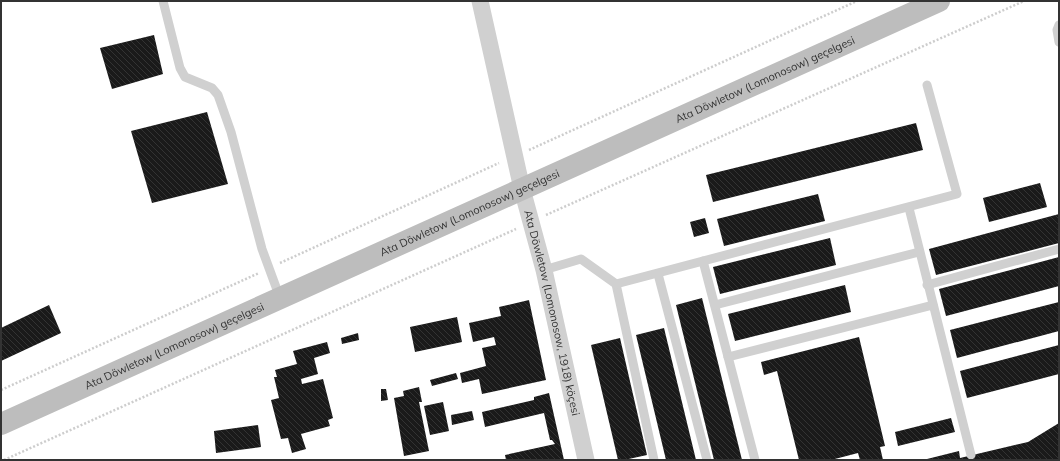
<svg xmlns="http://www.w3.org/2000/svg" width="1060" height="461" viewBox="0 0 1060 461" font-family="Mulish,sans-serif">
<style>
.building{fill:url(#building-back-hatch)}
.lines{fill:none;stroke-linecap:round;stroke-linejoin:round}
.path{stroke:#cdcdcd;stroke-width:2.5;stroke-dasharray:2 2;stroke-linecap:butt}
.lane{stroke:#d0d0d0;stroke-width:9}
.street{stroke:#d0d0d0;stroke-width:17}
.secondary{stroke:#bdbdbd;stroke-width:22}
.labels{text-anchor:middle;dominant-baseline:central;stroke-width:4;stroke-linejoin:round;paint-order:stroke}
.street-label{font-size:11px;fill:#333;stroke:#fff}
</style>
<defs>
<pattern id="building-back-hatch" width="6" height="6" patternUnits="userSpaceOnUse"><rect width="6" height="6" fill="#1a1a1a"/><path d="M-1 5l2 2M0 0l6 6M5-1l2 2" fill="none" stroke="#333"/></pattern>
</defs>
<rect width="100%" height="100%" fill="#fff"/>
<g class="building">
<polygon points="154,35 163,74 112,89 100,48"/>
<polygon points="207,112 228,184 152,203 131,131"/>
<polygon points="916,123 923,150 713,202 706,175"/>
<polygon points="1040,183 1047,207 989,222 983,198"/>
<polygon points="818,194 825,221 724,246 717,219"/>
<polygon points="1059,214 1059,243 936,275 929,249"/>
<polygon points="705,218 709,233 694,237 690,222"/>
<polygon points="830,238 836,265 720,294 713,267"/>
<polygon points="1059,257 1059,286 946,316 939,289"/>
<polygon points="845,285 851,312 735,341 728,314"/>
<polygon points="702,298 742,460 714,460 676,305"/>
<polygon points="529,300 546,380 482,394 479,379 462,383 460,373 486,366 482,348 496,345 494,337 473,342 469,323 501,316 499,307"/>
<polygon points="1059,302 1059,331 957,358 950,330"/>
<polygon points="49,305 61,333 1,361 1,328"/>
<polygon points="457,317 462,342 415,352 410,327"/>
<polygon points="664,328 696,460 666,460 636,335"/>
<polygon points="358,333 359,340 342,344 341,338"/>
<polygon points="859,337 885,446 880,447 883,460 860,460 858,453 831,460 799,460 777,371 764,375 761,362"/>
<polygon points="620,338 647,455 624,460 618,460 591,345"/>
<polygon points="327,342 330,353 314,358 318,374 301,379 302,384 323,379 333,418 328,420 330,426 301,434 306,449 292,453 288,438 281,439 271,400 279,398 274,377 277,377 275,370 297,364 293,351"/>
<polygon points="1059,345 1059,374 967,398 960,371"/>
<polygon points="456,373 458,379 432,386 430,380"/>
<polygon points="419,387 422,402 419,402 429,451 404,456 394,398 404,396 403,391"/>
<polygon points="381,389 386,389 388,400 381,401"/>
<polygon points="549,393 564,460 506,460 505,455 555,444 552,440 550,440 544,413 485,427 482,412 534,400 534,397"/>
<polygon points="443,402 449,431 430,435 424,406"/>
<polygon points="472,411 474,420 452,425 451,415"/>
<polygon points="951,418 955,432 898,446 895,432"/>
<polygon points="1059,423 1058,460 923,460 959,451 960,458 1028,442"/>
<polygon points="258,425 261,447 216,453 214,431"/>
</g>
<g class="lines">
<g class="path">
<polyline points="529,150 857,1"/>
<polyline points="546,215 1024,1"/>
<polyline points="280,263 499,163"/>
<polyline points="1,390 259,273"/>
<polyline points="4,460 516,229"/>
</g>
<g class="lane">
<polyline points="163,1 180,68 185,77 212,88 218,95 231,132 262,249 280,298"/>
<polyline points="1059,25 1057,30 1059,42"/>
<polyline points="909,208 971,455"/>
<polyline points="703,261 755,460"/>
<polyline points="544,270 581,259 616,284 654,460"/>
<polyline points="658,274 707,460"/>
<polyline points="616,284 957,194 927,85"/>
<polyline points="927,285 1059,249"/>
<polyline points="715,305 919,252"/>
<polyline points="728,357 933,305"/>
</g>
<path class="street" id="s1" d="M 480,1 L 522,189 L 544,270 L 586,460"/>
<path class="secondary" id="s2" d="M 1,424 L 939,1"/>
</g>
<g class="labels">
<g class="street-label">
<text stroke="none"><textPath href="#s2" startOffset="838">Ata Döwletow (Lomonosow) geçelgesi</textPath></text>
<text stroke="none"><textPath href="#s2" startOffset="514">Ata Döwletow (Lomonosow) geçelgesi</textPath></text>
<text stroke="none"><textPath href="#s1" startOffset="320">Ata Döwletow (Lomonosow, 1918) köçesi</textPath></text>
<text stroke="none"><textPath href="#s2" startOffset="190">Ata Döwletow (Lomonosow) geçelgesi</textPath></text>
</g>
</g>
<rect width="1060" height="461" fill="none" stroke="#333333" stroke-width="4"/>
</svg>
